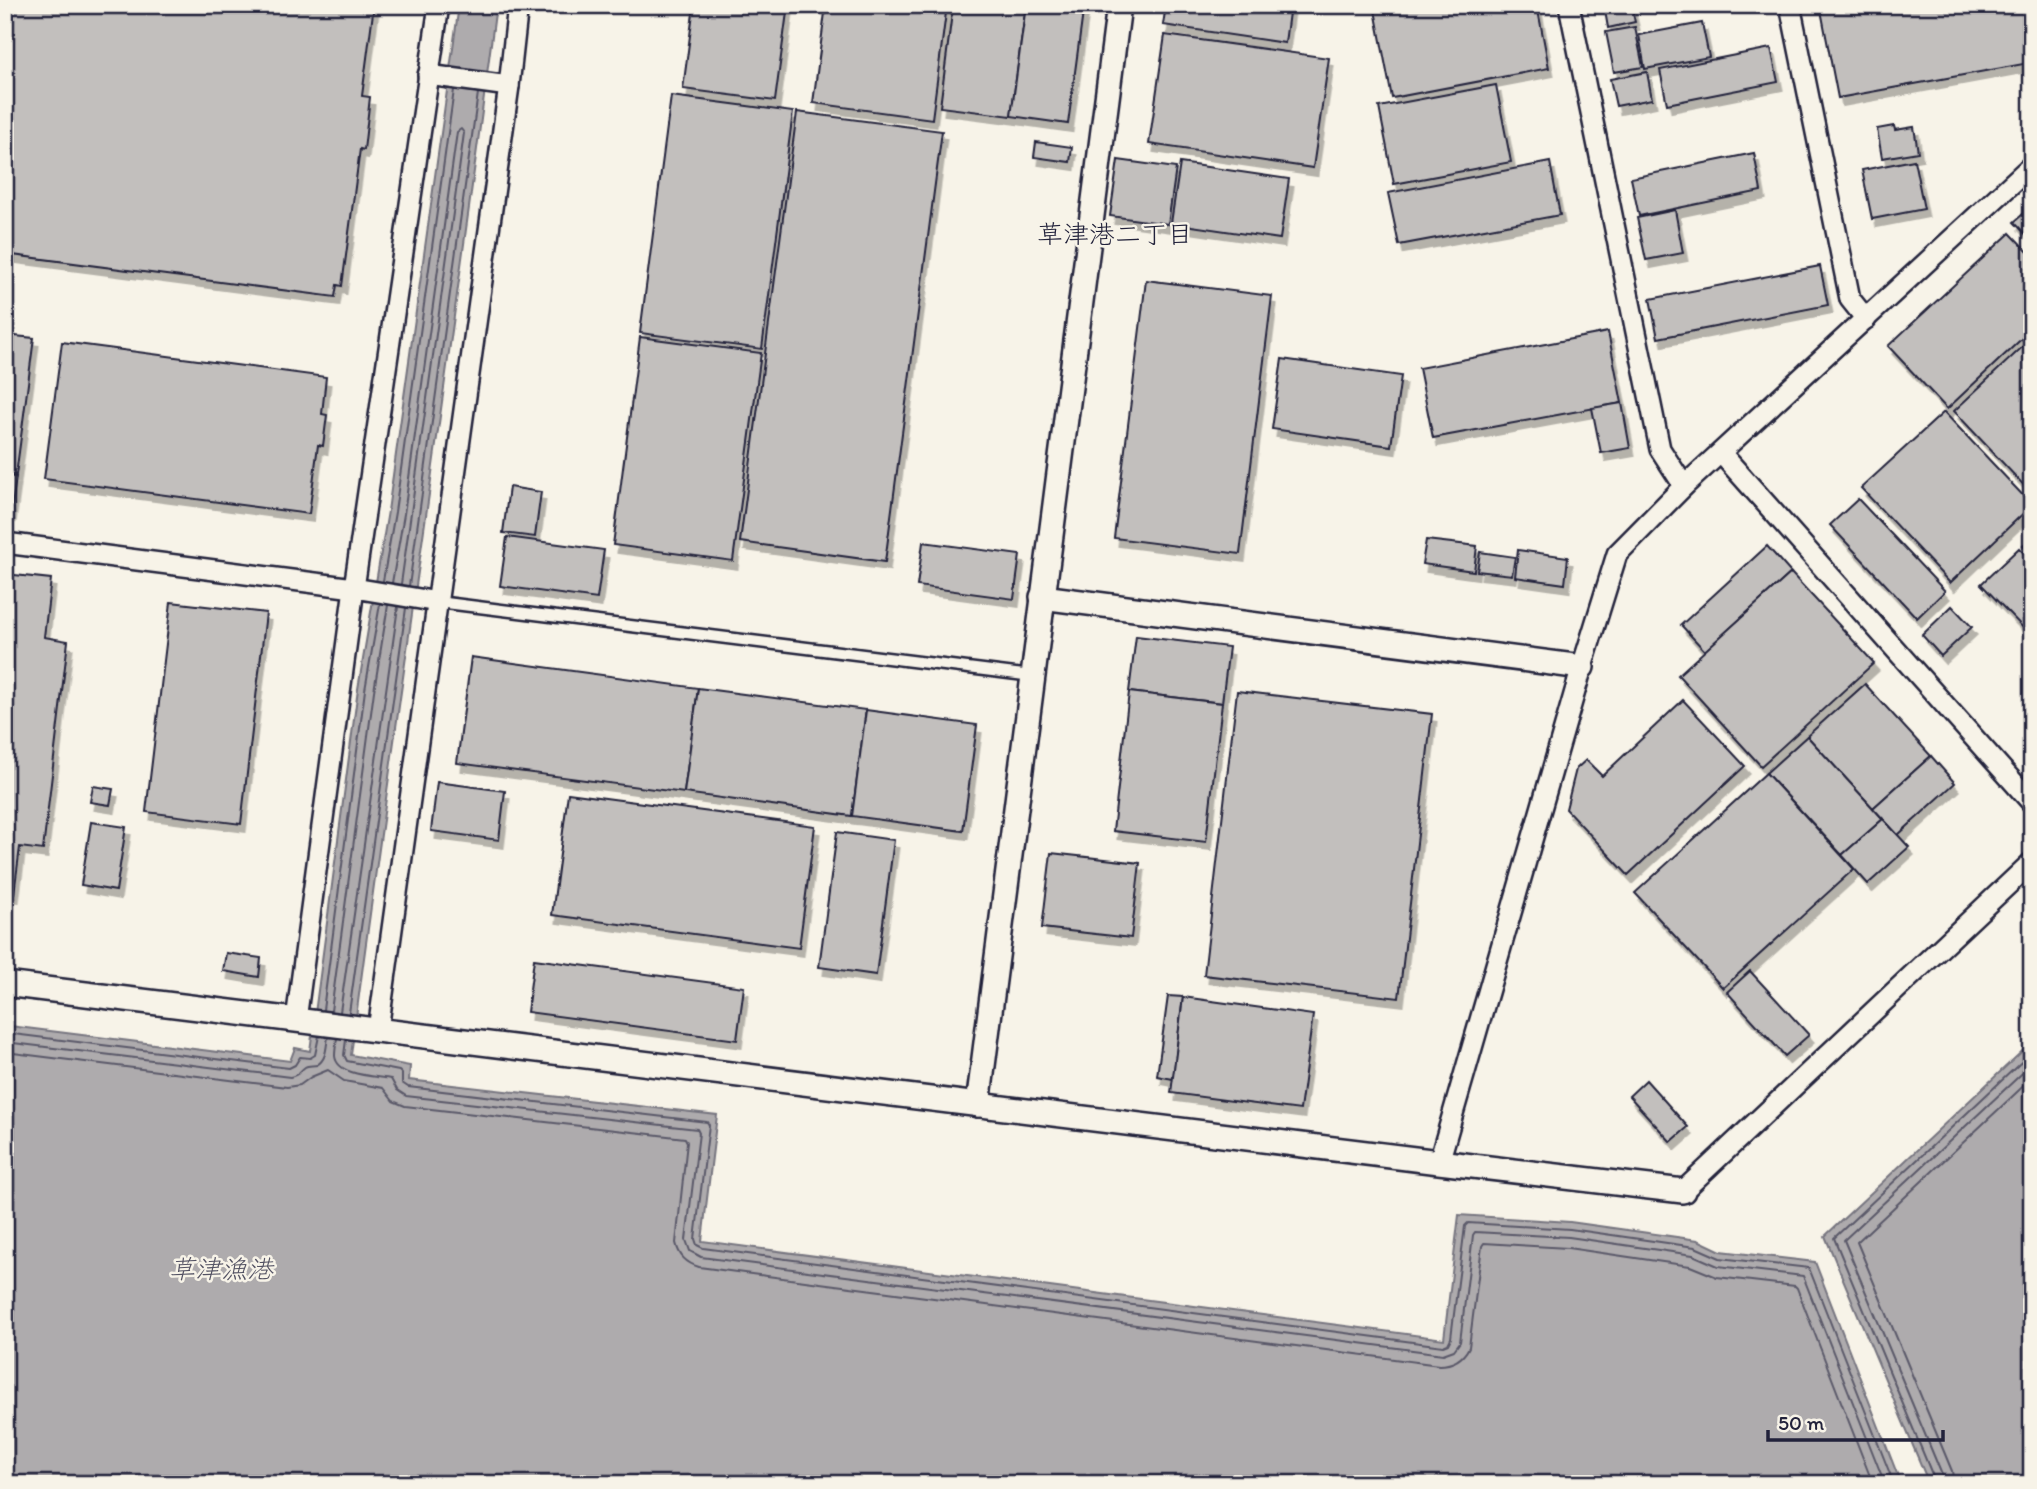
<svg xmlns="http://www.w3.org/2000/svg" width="2037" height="1489" viewBox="0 0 2037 1489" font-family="Itim,'Klee One',sans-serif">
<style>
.water{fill:#aeabad;stroke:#76747f;stroke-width:2}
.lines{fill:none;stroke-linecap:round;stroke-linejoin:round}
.shore{stroke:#5a5969;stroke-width:2}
.building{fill:#c2bfbd;stroke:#22223b;stroke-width:2;filter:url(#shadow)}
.service-casing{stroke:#22223b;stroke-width:15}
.minor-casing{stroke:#22223b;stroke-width:24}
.tertiary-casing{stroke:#22223b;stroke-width:28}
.service{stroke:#f7f3e8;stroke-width:10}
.minor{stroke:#f7f3e8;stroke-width:19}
.tertiary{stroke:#f7f3e8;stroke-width:23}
.labels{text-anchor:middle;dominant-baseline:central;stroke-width:5;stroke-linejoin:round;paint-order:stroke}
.neighbourhood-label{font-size:26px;fill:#22223b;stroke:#f7f3e8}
.water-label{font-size:26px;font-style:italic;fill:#535263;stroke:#f7f3e8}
</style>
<defs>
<filter id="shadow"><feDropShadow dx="4.5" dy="8" stdDeviation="0" flood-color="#0004"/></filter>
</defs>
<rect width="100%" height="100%" fill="#f7f3e8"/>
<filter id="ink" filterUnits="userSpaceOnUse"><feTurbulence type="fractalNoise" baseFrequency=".0143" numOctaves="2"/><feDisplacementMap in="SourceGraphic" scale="14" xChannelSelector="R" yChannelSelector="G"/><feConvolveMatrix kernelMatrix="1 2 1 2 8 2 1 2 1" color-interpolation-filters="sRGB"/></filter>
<g filter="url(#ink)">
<g class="water">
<path d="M 459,5 L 496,5 C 451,356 397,705 351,1055 L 410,1066 L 409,1080 L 717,1115 L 702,1241 L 1444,1339 L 1459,1215 L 1570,1222 L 1698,1240 L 1721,1251 L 1815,1262 L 1901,1484 L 5,1484 L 5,1027 L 10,1026 L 290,1061 L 295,1048 L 310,1051 L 358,689 L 388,511 Z"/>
<polygon points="2032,1042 2032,1484 1929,1484 1825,1236"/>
</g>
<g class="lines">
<g class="shore">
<polyline points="383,581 395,512 454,90"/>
<polyline points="392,583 404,514 457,132 461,129 464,133 459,170 401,584"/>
<polyline points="409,586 478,93"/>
<polyline points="323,1010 365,690 380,604"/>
<polyline points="331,1011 374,691 388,605"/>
<polyline points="340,1012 398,607"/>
<polyline points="349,1013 406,608"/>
<polyline points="5,1033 289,1068 295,1065 300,1057 310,1058 315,1055 319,1036"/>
<path d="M 337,1038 C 336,1044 335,1050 335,1056 C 337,1076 375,1076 391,1079 L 397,1090 L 406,1096 L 697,1129 L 699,1133 L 686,1240 L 690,1251 L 701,1257 L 1443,1354 L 1454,1350 L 1460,1342 L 1473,1235 L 1475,1232 L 1569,1237 L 1693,1255 L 1718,1266 L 1803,1276 L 1885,1484"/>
<polyline points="346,1040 344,1055 347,1061 399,1071 402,1074 402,1083 408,1087 707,1122 709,1125 695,1239 697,1245 703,1248 1443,1346 1448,1344 1451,1338 1465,1226 1468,1223 1570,1229 1695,1247 1720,1258 1809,1268 1894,1484"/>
<path d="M 5,1042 L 290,1077 C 300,1075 298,1072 305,1067 C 308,1065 313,1066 317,1065 C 327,1059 326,1047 328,1037"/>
<path d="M 5,1052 L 287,1087 L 300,1085 L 311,1077 L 328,1070 L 344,1081 L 383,1088 L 393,1101 L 405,1106 L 685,1138 L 687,1142 L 676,1243 C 679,1256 686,1263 699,1267 L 1439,1365 C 1453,1365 1463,1359 1469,1347 L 1482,1246 L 1484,1243 L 1568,1248 L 1690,1266 L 1717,1277 L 1795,1286 L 1797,1288 L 1873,1484"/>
<polyline points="1935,1484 1934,1479 1834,1238 2032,1052"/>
<polyline points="1943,1484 1942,1475 1844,1240 2032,1064"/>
<polyline points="1954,1484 1952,1471 1857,1242 2032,1078"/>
</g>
</g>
<g class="building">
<polygon points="5,5 374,5 362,96 370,97 364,150 360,149 342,286 337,285 335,297 5,254"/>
<polygon points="694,5 788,5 775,101 683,89"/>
<polygon points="826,5 947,5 932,119 813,103"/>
<polygon points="953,5 1026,5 1011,116 940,107"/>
<polygon points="1026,5 1084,5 1068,124 1011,116"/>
<polygon points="1166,5 1290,5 1285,43 1163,25"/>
<polygon points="1374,5 1537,5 1549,68 1392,98"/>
<polygon points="1604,5 1631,5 1635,22 1608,28"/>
<polygon points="1820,5 2032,5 2032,44 2026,45 2029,63 1838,98"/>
<polygon points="1702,23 1709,57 1645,69 1639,35"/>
<polygon points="1635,27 1643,67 1614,72 1606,32"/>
<polygon points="1165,35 1329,58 1313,168 1149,144"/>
<polygon points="1771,48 1778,82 1667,104 1660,70"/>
<polygon points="1647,72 1652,99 1616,106 1610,79"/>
<polygon points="1496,85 1511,162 1394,184 1379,107"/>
<polygon points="671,96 793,112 762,349 640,333"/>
<polygon points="797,112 942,131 885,562 740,542"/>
<polygon points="1894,126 1895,130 1914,127 1918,152 1882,158 1877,129"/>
<polygon points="1036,142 1072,147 1070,162 1034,157"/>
<polygon points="1754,153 1761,191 1639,216 1631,178"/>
<polygon points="1118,160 1176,168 1168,224 1110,216"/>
<polygon points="1914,160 1924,209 1872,219 1862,170"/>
<polygon points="1550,162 1560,215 1399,245 1388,193"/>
<polygon points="1180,163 1289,179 1280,239 1171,223"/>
<polygon points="2032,206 2032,241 2014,222"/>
<polygon points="1675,210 1683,253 1646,260 1637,218"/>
<polygon points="2010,233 2032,256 2032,329 1947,409 1888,346"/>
<polygon points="1820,266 1828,305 1658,338 1650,299"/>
<polygon points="1146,280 1272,296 1240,554 1114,538"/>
<polygon points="1608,332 1622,403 1433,438 1419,368"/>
<polygon points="5,335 34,338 16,475 5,474"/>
<polygon points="640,337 761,353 733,561 613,545"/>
<polygon points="2032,338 2032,494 1954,411"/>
<polygon points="62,342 326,377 322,414 327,415 323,446 318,445 309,514 44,479"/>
<polygon points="1282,359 1401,376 1391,446 1272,429"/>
<polygon points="1622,403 1630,448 1601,453 1592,408"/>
<polygon points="1944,412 2032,505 1950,583 1861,488"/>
<polygon points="5,476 16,477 11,514 5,513"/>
<polygon points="509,487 541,492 535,537 503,533"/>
<polygon points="1858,499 1945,591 1917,618 1830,525"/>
<polygon points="507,537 604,550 597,599 500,586"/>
<polygon points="2032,537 2032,555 2023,545"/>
<polygon points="1426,540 1477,546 1474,571 1422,564"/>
<polygon points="923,542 1020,555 1014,599 917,586"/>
<polygon points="1767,546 1791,573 1705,651 1681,625"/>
<polygon points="2019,548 2032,562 2032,637 1981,584"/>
<polygon points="1518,550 1568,557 1565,584 1515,577"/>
<polygon points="1480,552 1515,557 1512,575 1477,571"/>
<polygon points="1791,573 1874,663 1761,766 1678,675"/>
<polygon points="5,574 51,579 44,637 68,641 43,850 20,847 14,894 5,893"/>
<polygon points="171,602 266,613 241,824 146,812"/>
<polygon points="1952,606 1972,627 1941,656 1922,635"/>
<polygon points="1136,636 1229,647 1222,703 1129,692"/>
<polygon points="471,657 698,688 684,793 457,763"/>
<polygon points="1865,684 1931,756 1873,808 1807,736"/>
<polygon points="698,688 866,710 852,816 684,793"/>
<polygon points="1237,691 1432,714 1399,998 1204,975"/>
<polygon points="1129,692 1222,703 1206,842 1113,831"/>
<polygon points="1683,700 1745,766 1628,875 1566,809 1576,769 1586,760 1602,776"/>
<polygon points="866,710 977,725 963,831 852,816"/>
<polygon points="1807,736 1883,819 1842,855 1766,773"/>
<polygon points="1931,756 1955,783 1898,835 1873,808"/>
<polygon points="1766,773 1854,869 1723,988 1635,893"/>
<polygon points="437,782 505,791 499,840 431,831"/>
<polygon points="93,786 113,789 110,805 90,802"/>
<polygon points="568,793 815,826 799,948 552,915"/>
<polygon points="1883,819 1909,847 1868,884 1842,855"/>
<polygon points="91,822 126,827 116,891 81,885"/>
<polygon points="837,832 894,840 876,975 819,967"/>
<polygon points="1051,853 1140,863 1131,938 1042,928"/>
<polygon points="226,953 261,958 259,977 223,971"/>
<polygon points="534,959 744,987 737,1040 527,1012"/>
<polygon points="1750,971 1809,1035 1785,1056 1727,992"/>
<polygon points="1168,996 1183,997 1173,1079 1157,1076"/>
<polygon points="1183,997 1313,1015 1300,1110 1171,1093"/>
<polygon points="1646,1080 1688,1127 1671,1142 1629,1096"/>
</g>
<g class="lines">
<g class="service-casing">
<polyline id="service" points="438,602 1032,676"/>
</g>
<g class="minor-casing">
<g id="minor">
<polyline points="1569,5 1660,449 1684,486"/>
<polyline points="1790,5 1850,299 1866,319"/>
<polyline points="428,75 509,86"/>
<polyline points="1721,453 2032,803"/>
<polyline points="5,543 354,588 438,602"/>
<polyline points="296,1020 354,588 439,5"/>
<polyline points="378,1030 509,86 518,5"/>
<polyline points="1439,1162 1582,667 1617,554 1684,486 2032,165"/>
<polyline points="1683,1191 2032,862"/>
</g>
</g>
<g class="tertiary-casing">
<g id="tertiary">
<polyline points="1042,597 1582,667"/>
<polyline points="5,984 1439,1162 1683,1191"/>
<polyline points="978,1105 1119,5"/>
</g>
</g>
<use href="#service" class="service"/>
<use href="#minor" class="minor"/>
<use href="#tertiary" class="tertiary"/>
</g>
</g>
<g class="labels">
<g class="neighbourhood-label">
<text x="1115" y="234">草津港二丁目</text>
</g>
<g class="water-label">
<text x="221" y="1269">草津漁港</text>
</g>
</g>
<rect width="2037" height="1489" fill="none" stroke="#f7f3e8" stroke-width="28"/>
<rect x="14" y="14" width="2009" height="1461" fill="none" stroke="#22223b" stroke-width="2.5" filter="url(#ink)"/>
<path d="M1768 1430v10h175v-10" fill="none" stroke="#22223b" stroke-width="3.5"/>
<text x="1778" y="1430" font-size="21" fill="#22223b" stroke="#f7f3e8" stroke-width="5" paint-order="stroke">50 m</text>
</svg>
